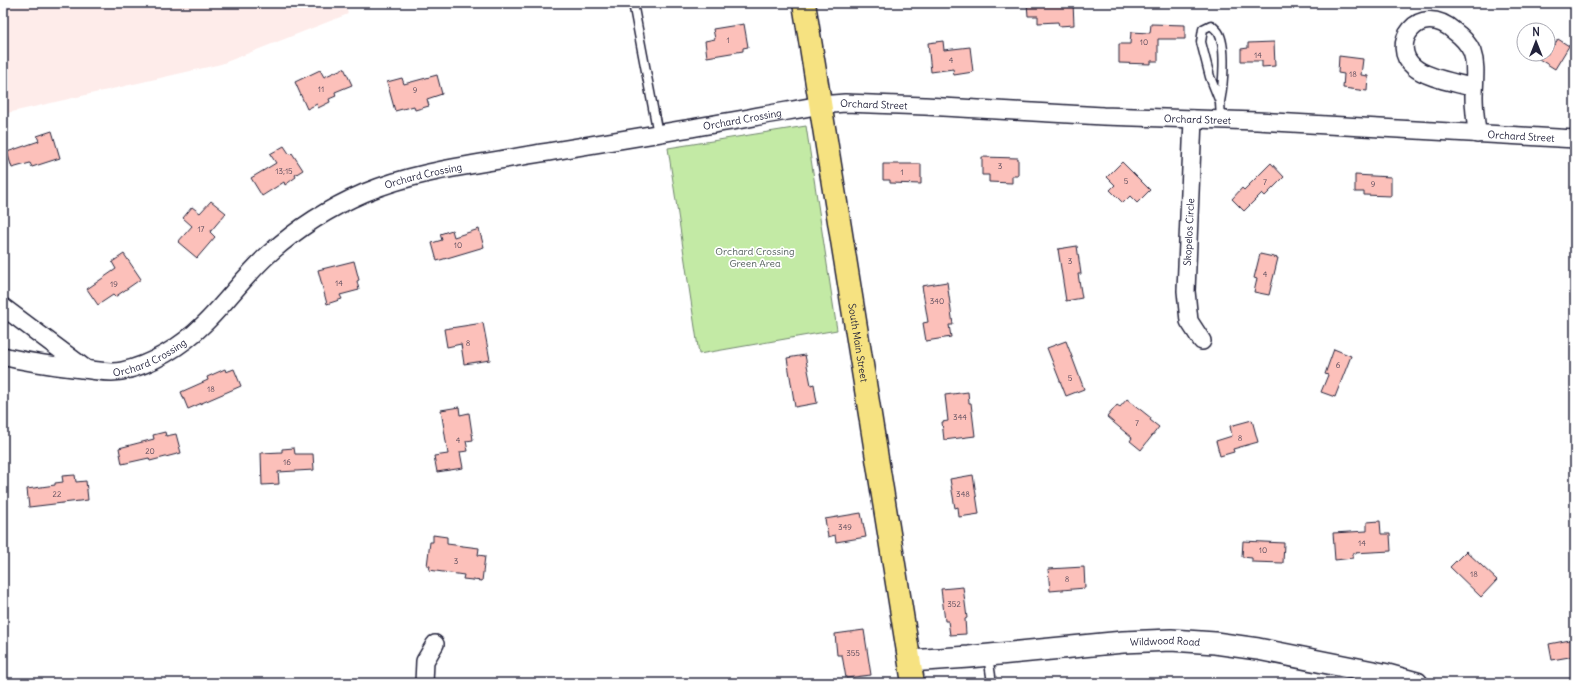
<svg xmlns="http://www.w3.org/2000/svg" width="1578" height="686" viewBox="0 0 1578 686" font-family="Delius,sans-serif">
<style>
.built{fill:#feecea}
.green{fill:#c3eaa5;stroke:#728670}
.building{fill:#fcc0ba;stroke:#22223b}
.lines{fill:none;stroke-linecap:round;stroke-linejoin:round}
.service-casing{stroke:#22223b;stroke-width:11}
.minor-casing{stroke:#22223b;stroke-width:20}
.tertiary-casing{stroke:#22223b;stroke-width:24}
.primary-casing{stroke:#22223b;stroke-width:25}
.service{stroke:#fff;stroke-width:8}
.minor{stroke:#fff;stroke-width:17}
.tertiary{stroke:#fff;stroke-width:21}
.primary{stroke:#f6e281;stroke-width:22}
.labels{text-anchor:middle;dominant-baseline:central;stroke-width:3.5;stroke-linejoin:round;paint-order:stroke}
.number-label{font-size:8px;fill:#584a5b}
.street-label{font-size:10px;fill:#22223b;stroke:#fff}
.park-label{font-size:10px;fill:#525e5b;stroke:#fff}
</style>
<rect width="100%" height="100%" fill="#fff"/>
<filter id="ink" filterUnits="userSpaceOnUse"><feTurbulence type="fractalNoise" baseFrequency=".025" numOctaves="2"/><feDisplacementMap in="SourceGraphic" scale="8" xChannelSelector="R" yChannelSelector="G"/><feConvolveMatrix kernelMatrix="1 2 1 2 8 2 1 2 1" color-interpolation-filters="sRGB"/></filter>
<g filter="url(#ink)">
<polygon class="built" points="3,3 345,3 348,14 221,64 3,114"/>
<polygon class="green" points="806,126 837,330 699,354 668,148"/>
<g class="building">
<polygon points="1027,3 1073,3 1074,25 1059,26 1058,22 1038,23 1038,16 1028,16"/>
<polygon points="744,24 748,47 743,48 743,51 707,57 705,41 715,39 713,29"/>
<polygon points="1151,24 1185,25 1185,39 1158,39 1158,61 1151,61 1151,64 1119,63 1119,44 1130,44 1131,32 1150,33"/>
<polygon points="1558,39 1569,46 1555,69 1531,54 1548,54 1548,41 1554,45"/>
<polygon points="943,41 944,50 970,47 973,72 954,75 953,69 931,72 928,43"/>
<polygon points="1274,42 1275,66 1262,67 1262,61 1241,61 1241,49 1248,48 1248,43"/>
<polygon points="1339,56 1363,59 1361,75 1368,76 1367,91 1343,88 1344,74 1338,73"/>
<polygon points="344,68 352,85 335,92 336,96 329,99 330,102 318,108 317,104 307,109 295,82 320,70 324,77"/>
<polygon points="437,75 442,94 427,99 429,106 415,110 414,106 395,111 387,82 402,78 404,84"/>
<polygon points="52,131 60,158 32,167 30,163 12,168 7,152 39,141 37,136"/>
<polygon points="284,146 290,155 292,153 303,170 295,175 296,177 285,185 284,182 262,196 251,178 276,163 270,154"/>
<polygon points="982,157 1018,158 1018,176 1012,176 1012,183 989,182 989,175 982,175"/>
<polygon points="1122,162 1150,190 1137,203 1130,196 1123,203 1110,190 1115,185 1107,177"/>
<polygon points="1271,163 1284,177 1265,196 1262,193 1244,211 1232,199 1242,188 1244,190"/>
<polygon points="883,164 921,164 921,184 890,183 890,180 883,180"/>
<polygon points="1355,175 1391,177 1391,196 1364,195 1364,192 1355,192"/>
<polygon points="211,201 226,213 210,232 215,237 197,258 178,242 192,226 183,218 192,207 200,213"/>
<polygon points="479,229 484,247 437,261 432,243 442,240 440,234 452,230 454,237"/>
<polygon points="1077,246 1081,274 1078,274 1082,298 1066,301 1058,249"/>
<polygon points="124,254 141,279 115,297 113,295 98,305 87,289 116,269 112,262"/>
<polygon points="1260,254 1278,258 1269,295 1254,292 1257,279 1254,278"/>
<polygon points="354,261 359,280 357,281 359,290 340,295 342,299 327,304 318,270"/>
<polygon points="947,282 953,325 949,325 951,337 926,341 923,323 928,322 922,286"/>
<polygon points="483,323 490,360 464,364 461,344 447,347 444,329"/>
<polygon points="1066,341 1084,389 1066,396 1047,348"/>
<polygon points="1334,349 1351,356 1335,397 1321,392 1328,375 1325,374"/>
<polygon points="805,355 811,385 814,384 817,403 795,407 787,358"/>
<polygon points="225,369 226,372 234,369 241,386 188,409 181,392 208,380 207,377"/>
<polygon points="968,392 969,403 971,403 975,436 944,440 942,422 948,421 945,395"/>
<polygon points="1127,399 1151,418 1150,420 1159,427 1141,450 1130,441 1132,438 1107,417 1117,405 1120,407"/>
<polygon points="459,407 460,415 469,413 473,440 466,441 468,451 460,452 463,468 437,472 434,456 448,454 441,410"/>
<polygon points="1252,420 1258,442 1233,449 1234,452 1220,456 1216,441 1232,436 1230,426"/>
<polygon points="165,432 166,436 176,434 181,453 150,461 149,458 122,464 119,448 154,439 153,435"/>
<polygon points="294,448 295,454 313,454 314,470 278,472 279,484 262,485 261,453 282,452 282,449"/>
<polygon points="75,475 76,482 86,481 88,500 29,507 27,489 55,485 55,483 63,482 62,476"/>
<polygon points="973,475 979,514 959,517 958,507 955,508 950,479"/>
<polygon points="861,513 866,537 836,542 835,535 828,537 825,519"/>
<polygon points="1380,521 1381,534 1390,534 1391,551 1353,553 1353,558 1335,560 1333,533 1367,531 1367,522"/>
<polygon points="433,535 447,537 447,544 479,548 478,555 485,556 482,581 463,579 464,575 429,570 430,566 427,566 430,542 433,542"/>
<polygon points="1243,541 1284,543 1283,563 1252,562 1252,558 1242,557"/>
<polygon points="1466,551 1497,580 1481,597 1450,567"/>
<polygon points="1084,567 1085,588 1050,591 1048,569"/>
<polygon points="963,587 967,618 965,619 966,634 950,635 948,621 945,621 941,589"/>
<polygon points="864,630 871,675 846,678 842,655 837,655 835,634"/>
<polygon points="1575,639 1575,656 1552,660 1549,644"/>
</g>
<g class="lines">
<g class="service-casing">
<g id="service">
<polyline points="633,3 658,134"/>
<path d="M 1220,102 C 1223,86 1227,45 1218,32 C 1216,29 1213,27 1211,25 L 1203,29 L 1201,42 L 1210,77 L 1220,102 L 1221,120"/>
<polyline points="988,656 992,683"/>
</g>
</g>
<g class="minor-casing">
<g id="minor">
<path d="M 1474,88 C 1458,83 1426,78 1414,67 C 1388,46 1418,0 1454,31 C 1461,36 1468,43 1472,52 C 1477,66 1474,82 1474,97 C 1474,109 1476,121 1477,134"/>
<polyline points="1193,119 1186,291 1189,321 1202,341"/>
<polyline points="3,307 86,369"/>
<path id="s1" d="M 3,356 C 29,363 56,366 82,369 C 96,370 108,374 122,371 C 151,365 182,346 203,325 C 227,302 245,275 270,253 C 298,228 329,208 364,193 C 416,171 473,165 529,155 C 602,143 676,131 749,118 C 773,113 796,110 820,105 L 845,103 L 925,106 L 1103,116 L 1257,121 L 1575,139"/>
<polyline points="424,683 425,661 435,644"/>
</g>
</g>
<g class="tertiary-casing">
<g id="tertiary">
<path id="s2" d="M 910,661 L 969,657 L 1123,642 L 1171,640 L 1215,643 L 1258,649 L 1388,675 L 1417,683"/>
</g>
</g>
<g class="primary-casing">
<g id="primary">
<path id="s3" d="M 804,3 L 913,683"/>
</g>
</g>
<use href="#service" class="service"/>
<use href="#minor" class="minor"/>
<use href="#tertiary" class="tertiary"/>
<use href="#primary" class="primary"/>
</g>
</g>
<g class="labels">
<g class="number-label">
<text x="728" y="40">1</text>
<text x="1144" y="42">10</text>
<text x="1258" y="55">14</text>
<text x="951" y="60">4</text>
<text x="1353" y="74">18</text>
<text x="321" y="89">11</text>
<text x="415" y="90">9</text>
<text x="1000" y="166">3</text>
<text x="284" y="171">13;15</text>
<text x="902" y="172">1</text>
<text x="1126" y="181">5</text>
<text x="1265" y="182">7</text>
<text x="1373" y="184">9</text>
<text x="201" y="229">17</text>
<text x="458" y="245">10</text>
<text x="1070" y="261">3</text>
<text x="1265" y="274">4</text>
<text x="339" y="283">14</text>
<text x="114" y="284">19</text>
<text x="937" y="301">340</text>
<text x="468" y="343">8</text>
<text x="1338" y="365">6</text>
<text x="1070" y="378">5</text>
<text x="211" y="389">18</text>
<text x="960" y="417">344</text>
<text x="1137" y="423">7</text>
<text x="1240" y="438">8</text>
<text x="458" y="440">4</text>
<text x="150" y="451">20</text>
<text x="287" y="462">16</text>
<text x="57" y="494">22</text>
<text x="963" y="494">348</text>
<text x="845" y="527">349</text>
<text x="1362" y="543">14</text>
<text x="1263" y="550">10</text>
<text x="456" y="561">3</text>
<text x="1474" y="574">18</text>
<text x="1067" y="579">8</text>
<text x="954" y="604">352</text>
<text x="853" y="653">355</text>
</g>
<g class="street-label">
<text stroke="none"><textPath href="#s1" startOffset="944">Orchard Street</textPath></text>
<text stroke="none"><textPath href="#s1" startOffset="811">Orchard Crossing</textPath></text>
<text stroke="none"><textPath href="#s1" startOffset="1268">Orchard Street</textPath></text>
<text stroke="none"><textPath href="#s1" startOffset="1592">Orchard Street</textPath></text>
<text stroke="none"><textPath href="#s1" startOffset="487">Orchard Crossing</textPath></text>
<text transform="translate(1189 232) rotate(-87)">Skopelos Circle</text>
<text stroke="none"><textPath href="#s3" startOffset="344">South Main Street</textPath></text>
<text stroke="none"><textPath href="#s1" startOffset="151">Orchard Crossing</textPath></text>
<text stroke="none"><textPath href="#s2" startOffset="256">Wildwood Road</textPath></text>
</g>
<g class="park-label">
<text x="755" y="251">Orchard Crossing<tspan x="755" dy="12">Green Area</tspan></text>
</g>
</g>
<rect width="1578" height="686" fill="none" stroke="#fff" stroke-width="16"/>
<rect x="8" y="8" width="1562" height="670" fill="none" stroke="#22223b" stroke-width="1.5" filter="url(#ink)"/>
<g transform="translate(1536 42)"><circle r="19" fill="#ffffff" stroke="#a7a7b1"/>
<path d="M0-3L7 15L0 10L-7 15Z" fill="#22223b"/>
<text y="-6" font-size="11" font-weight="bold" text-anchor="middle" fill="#22223b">N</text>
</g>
</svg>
